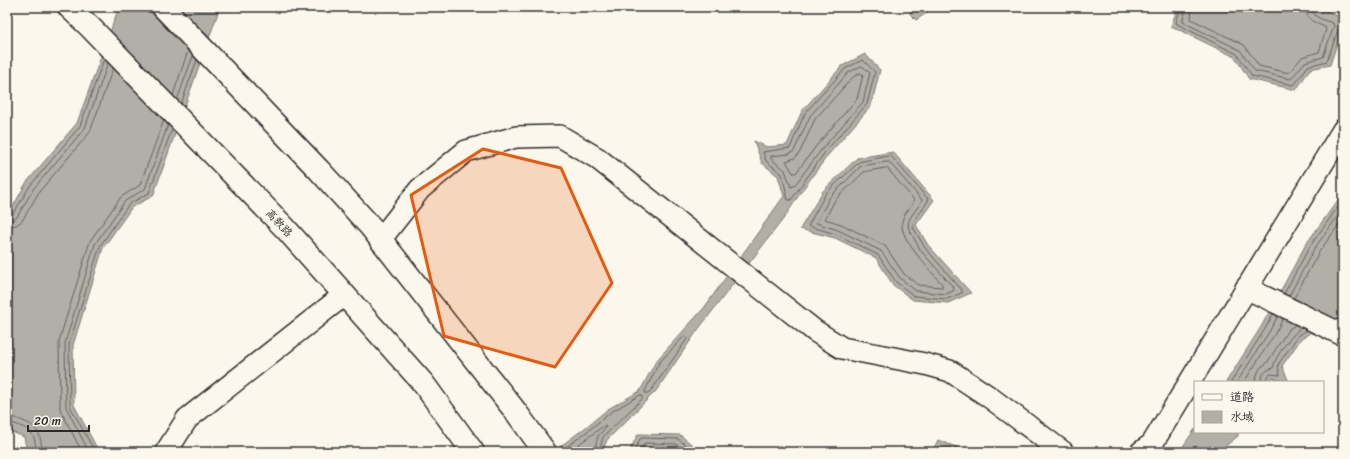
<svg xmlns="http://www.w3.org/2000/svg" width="1350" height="459" viewBox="0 0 1350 459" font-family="Sriracha,'LXGW WenKai TC',sans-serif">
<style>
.water{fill:#b1afa7;stroke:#7b7a75}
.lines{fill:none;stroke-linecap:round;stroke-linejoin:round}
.shore{stroke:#61605d;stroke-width:1}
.street-casing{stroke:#2b2b2b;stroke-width:24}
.secondary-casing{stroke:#2b2b2b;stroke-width:25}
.street{stroke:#fbf7ec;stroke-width:21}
.secondary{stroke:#fbf7ec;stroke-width:22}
.marked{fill:#e8590c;fill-opacity:0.2;stroke:#e8590c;stroke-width:3;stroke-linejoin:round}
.labels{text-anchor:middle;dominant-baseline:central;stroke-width:3;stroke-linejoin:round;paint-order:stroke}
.street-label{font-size:11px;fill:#2b2b2b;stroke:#fbf7ec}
</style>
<rect width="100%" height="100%" fill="#fbf7ec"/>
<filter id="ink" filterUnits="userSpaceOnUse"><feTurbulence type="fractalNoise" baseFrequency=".025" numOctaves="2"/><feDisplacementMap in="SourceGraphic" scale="8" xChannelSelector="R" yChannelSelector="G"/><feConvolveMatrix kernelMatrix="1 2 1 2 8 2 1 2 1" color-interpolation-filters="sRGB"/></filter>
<g filter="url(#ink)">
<g class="water">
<polygon points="119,7 220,7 153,196 132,207 103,248 73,345 74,405 99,452 27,452 24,437 7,430 7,212 10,212 26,183 77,123"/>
<polygon points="911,7 931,7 928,12 916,20 910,14"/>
<polygon points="1178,7 1316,7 1343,18 1343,25 1330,65 1310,69 1296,90 1249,79 1235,57 1171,26"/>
<polygon points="865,54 880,70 871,106 828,155 803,189 784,218 697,331 656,391 607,440 602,452 553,452 586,427 608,409 640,391 656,361 704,308 784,196 778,176 762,163 754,141 767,147 787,145 802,111 842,66"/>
<polygon points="893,152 934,200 916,225 928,245 971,293 948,303 913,300 893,285 876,258 835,238 800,229 823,191 857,158"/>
<polygon points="1343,193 1343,322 1325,323 1301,339 1282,366 1289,382 1283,382 1272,377 1269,382 1226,382 1261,327 1306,244"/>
<polygon points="1195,429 1195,432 1238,432 1238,436 1218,452 1179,452"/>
<polygon points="638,434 680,435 701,452 629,452"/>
<polygon points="938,440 969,452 932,452"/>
</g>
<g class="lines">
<g class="shore">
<polyline points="1181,7 1176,22 1177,24 1237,54 1252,76 1293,85 1295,84 1308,66 1327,61 1338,30 1340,27 1343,27"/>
<path d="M 1186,7 L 1183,20 L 1183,22 L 1240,50 L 1255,71 L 1291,79 L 1305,62 L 1323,57 L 1334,26 L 1333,23 C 1324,20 1312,18 1311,7"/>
<path d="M 1192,7 L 1191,19 L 1244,45 L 1259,66 L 1289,73 L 1302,57 L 1319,52 L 1326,29 L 1325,27 C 1315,23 1306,20 1305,7"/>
<polygon points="863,60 875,72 867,104 825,152 791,200 788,200 782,174 766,161 763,152 790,148 805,113 845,69"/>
<polygon points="862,66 870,73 863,102 822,149 794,186 791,187 785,170 771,159 771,156 789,154 794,151 810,116 848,73"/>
<polygon points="861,73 863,75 857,99 817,145 796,173 793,173 786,161 795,158 800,152 815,119 852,78"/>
<polyline points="173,95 188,51"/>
<polyline points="177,100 193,56"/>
<polyline points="181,104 197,60"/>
<polygon points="891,156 928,199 928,201 913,223 913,227 925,248 962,290 962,293 947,299 914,296 896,282 878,255 836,234 808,226 826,193 859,162"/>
<path d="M 889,162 L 922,200 C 918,210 905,218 909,229 L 921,251 L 954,288 L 953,291 L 946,294 L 916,291 L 900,278 L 881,251 L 838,230 L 816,223 L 830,197 L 861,166 Z"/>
<path d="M 887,168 L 914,200 C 911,208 903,214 902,222 C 899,239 932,272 942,284 L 942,287 L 918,285 L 904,274 L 885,246 L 841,224 L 825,219 L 835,200 L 864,172 Z"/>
<polyline points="7,216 13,214 30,186 80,126 104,59"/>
<polyline points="7,221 13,220 17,217 34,188 85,128 108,63"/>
<polyline points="7,227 16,225 22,221 39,192 90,132 113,68"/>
<polyline points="1284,294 1310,246 1343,200"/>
<polyline points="1289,296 1314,249 1343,209"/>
<polyline points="1294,298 1319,252 1343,219"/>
<polygon points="685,336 687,339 653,388 648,393 645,393 645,391 659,363"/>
<polyline points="1231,382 1265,329 1273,314"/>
<polyline points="1237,382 1269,332 1278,316"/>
<polyline points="1244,382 1274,335 1283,319"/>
<polyline points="1255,382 1258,372 1261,367 1267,363 1288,330 1295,325"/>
<path d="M 1261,382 C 1261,374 1266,370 1273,368 C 1275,356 1292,334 1301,328"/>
<polyline points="1266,382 1266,379 1270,374 1280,375 1278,367 1279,363 1298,336 1307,330"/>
<path d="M 7,416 C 13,416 18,419 23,421 C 39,427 41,436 42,452"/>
<path d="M 7,422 C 12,423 16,424 20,426 C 34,431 35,437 36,452"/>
<polyline points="82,452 60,409 59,341 90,241 121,197 140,185 164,120"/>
<polyline points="89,452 66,407 65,343 95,244 125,201 145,189 168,125"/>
<polyline points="95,452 70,406 69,344 100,246 129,204 149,193 172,129"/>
<polyline points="560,452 589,430 611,412 640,395 642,396 642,399 603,437 599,452"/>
<polyline points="568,452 605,425 606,427 598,436 594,452"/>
<polyline points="634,452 640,439 642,438 678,439 695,452"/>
<polyline points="639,452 645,443 676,444 687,452"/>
</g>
<g class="street-casing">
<g id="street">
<polyline points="380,240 420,189 466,151 516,137 560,136 597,158 815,331 842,348 925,364 950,371 988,396 1063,452"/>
<polyline points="1246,288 1343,335"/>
<polyline points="166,452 187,419 344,295"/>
<polyline points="1141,452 1152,444 1343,130"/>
</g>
</g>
<g class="secondary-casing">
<g id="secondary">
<polyline points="69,7 90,27 285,228 423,383 473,452"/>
<polyline points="163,7 319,170 370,226 516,412 545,452"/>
</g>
</g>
<use href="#street" class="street"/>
<use href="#secondary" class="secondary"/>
</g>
</g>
<path class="marked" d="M 483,149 L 561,168 L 612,283 L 555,367 L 444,336 L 411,195 Z"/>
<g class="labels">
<g class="street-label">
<text transform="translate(279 223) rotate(47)">高教路</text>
</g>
</g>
<rect width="1350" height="459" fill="none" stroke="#fbf7ec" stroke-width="24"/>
<rect x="12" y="12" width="1326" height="435" fill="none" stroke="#2b2b2b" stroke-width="1.5" filter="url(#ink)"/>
<rect x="1194" y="381" width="130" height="52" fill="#fbf7ec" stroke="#a8a59f"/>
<rect x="1202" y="394" width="20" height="6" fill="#fbf7ec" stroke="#a8a59f"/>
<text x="1230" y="401" font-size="12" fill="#2b2b2b">道路</text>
<rect x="1202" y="411" width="20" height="12" fill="#b1afa7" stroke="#a8a59f"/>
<text x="1230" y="421" font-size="12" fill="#2b2b2b">水域</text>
<path d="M28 425v6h61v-6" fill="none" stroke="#2b2b2b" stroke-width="2"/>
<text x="34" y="425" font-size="12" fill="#2b2b2b" stroke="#fbf7ec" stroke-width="3" paint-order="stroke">20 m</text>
</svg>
